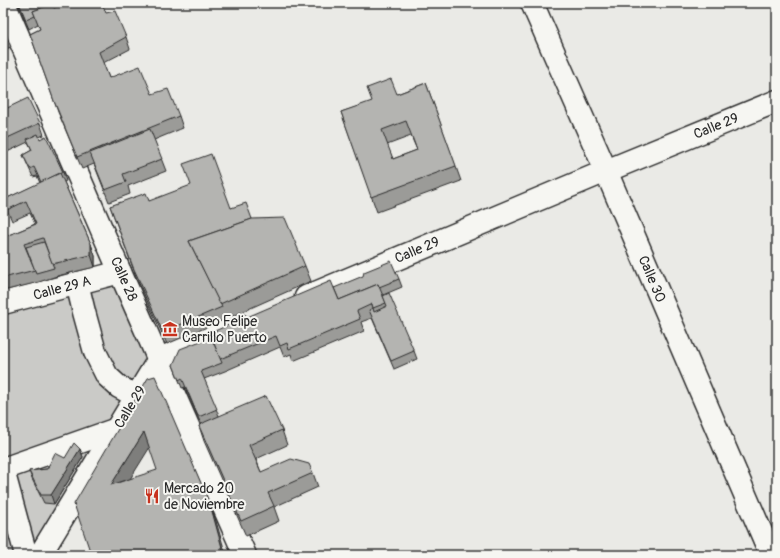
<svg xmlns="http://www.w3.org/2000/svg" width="780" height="558" viewBox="0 0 780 558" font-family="Pangolin,sans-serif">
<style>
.green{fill:#cacac7;stroke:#7a7a79}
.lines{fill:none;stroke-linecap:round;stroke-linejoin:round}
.minor-casing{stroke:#2b2b2b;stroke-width:25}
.major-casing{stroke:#2b2b2b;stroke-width:25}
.minor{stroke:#f6f6f2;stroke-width:22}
.major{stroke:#f6f6f2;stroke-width:22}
.wall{fill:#9b9b98;stroke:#2b2b2b;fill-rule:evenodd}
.shaded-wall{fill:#7e7e7c;stroke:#2b2b2b}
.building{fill:#b4b4b1;stroke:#2b2b2b;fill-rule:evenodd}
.labels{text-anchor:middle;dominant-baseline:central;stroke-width:4;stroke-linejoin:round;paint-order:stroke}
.street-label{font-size:14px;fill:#2b2b2b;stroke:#f6f6f2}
.poi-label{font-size:14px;fill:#2b2b2b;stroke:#f6f6f2;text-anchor:start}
</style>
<rect width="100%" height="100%" fill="#eaeae6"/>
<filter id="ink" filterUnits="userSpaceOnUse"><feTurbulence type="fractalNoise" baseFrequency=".025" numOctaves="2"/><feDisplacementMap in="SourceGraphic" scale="8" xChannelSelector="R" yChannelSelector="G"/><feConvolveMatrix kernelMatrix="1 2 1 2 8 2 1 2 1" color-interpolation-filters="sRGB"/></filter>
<g filter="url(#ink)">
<polygon class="green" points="120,272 159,359 40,555 3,555 3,303"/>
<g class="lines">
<g class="minor-casing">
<g id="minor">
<polyline points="532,3 606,171 771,555"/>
<polyline points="77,283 84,312 95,352 107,376 119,387 136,396"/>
<polyline points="3,303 120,272"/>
<polyline points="3,469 117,429"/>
<polyline points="3,470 26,555"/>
<polyline points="40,555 159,359"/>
</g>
</g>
<g class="major-casing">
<g id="major">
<polyline points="4,3 120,272 245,555"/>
<polyline points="306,297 606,171 777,101"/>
<polyline points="159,359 239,325"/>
</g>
</g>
<use href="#minor" class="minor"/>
<use href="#major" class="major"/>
</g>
<g class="wall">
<polygon points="18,3 62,3 106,13 126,37 130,49 103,63 109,78 152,94 179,116 183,128 154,140 166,171 128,186 130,194 109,202 94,164 82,169 58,112 30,34 40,29 38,24 29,29"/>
<polygon points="3,26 11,47 3,50"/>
<path d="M 426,83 L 461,181 L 377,212 L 341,112 L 397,94 ZM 411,136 L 417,150 L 393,159 L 387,145 Z"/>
<polygon points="3,110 40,123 44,135 39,137 63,172 66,181 64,182 91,244 95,256 95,267 57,276 39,282 3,291 3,237 19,231 35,224 30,213 12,221 3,200 40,183 37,176 33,177 23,155 32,150 28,142 3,154"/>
<polygon points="149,201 231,208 252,219 305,266 311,281 226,319 167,344 137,279 110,206"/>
<polygon points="399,279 402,287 383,295 414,351 417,359 394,369 372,318 361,322 364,331 293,361 291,354 284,357 280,347 225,371 204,379 219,416 282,430 287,445 256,459 261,472 313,473 318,487 274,507 279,521 246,536 204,441 199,426 202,424 201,424 185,387 182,388 173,365 334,288"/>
<polygon points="80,449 83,457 54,504 44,503 32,479 29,471 47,469"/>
</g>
<g class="shaded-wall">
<polygon points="91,244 95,256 95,267 91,255"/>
<polygon points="144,432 150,447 117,500 111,485"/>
<polygon points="80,449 83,457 54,504 51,495"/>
<polygon points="210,504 215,518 226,555 224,555"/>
</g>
<g class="building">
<polygon points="19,3 61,3 53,7 52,4 33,11 35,16 26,20"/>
<polygon points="62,3 102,3 106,13 115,11 126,37 99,52 109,78 140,66 152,94 168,89 179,116 77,157 54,101 30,34 40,29 33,11 52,4 54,8 63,4"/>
<polygon points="3,26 5,32 3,33"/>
<path d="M 391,79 L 397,94 L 426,83 L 456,166 L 371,197 L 341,112 L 372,101 L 367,88 ZM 406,121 L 417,150 L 393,159 L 382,130 Z"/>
<polygon points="28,98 40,123 3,140 3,110"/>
<polygon points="150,129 162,159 123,174 126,182 105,190 90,153"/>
<polygon points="38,134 40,139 46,136 63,172 41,182 34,167 30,169 23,155 32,150 27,139"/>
<polygon points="211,154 231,208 246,203 252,219 189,241 222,307 163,332 133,267 110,206 146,193 149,201 191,185 183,164"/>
<polygon points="60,173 91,244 91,255 52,264 43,238 24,244 35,270 3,278 3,237 19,231 36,224 26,201 7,210 3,200"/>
<polygon points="285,218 305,266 220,304 189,241 252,219"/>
<polygon points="44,242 54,268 36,273 26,247"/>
<polygon points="391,261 399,279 379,287 378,284 339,300 334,288 363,276 364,272"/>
<polygon points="331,281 339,300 378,284 386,303 373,308 372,304 357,311 360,319 289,349 287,343 280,346 276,336 220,359 210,333"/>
<polygon points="389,293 414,351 391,361 369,310 373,308 374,312 387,306 383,296"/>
<polygon points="211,337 222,363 201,371 217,409 201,416 198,416 182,378 179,380 173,365 180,349"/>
<path d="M 155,376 L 210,504 L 224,555 L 88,555 L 91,554 L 74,504 L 148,378 ZM 144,432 L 157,470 L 111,485 Z"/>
<polygon points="266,396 282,430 249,445 261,472 291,459 309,464 313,473 268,493 274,506 241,521 199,426 205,422"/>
<polygon points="74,443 80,449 51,495 41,495 29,471 47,469 55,453 65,458"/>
</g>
</g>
<defs>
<g id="museum-bare" transform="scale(1.2)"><path d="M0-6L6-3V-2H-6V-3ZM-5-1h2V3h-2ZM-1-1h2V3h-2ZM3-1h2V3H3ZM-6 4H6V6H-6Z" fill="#c8321e" stroke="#f6f6f2" stroke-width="2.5" paint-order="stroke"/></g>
<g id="restaurant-bare" transform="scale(1.2)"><path d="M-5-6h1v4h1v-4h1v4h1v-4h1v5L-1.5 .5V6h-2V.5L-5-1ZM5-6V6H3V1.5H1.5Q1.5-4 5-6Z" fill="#c8321e" stroke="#f6f6f2" stroke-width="2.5" paint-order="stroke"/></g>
</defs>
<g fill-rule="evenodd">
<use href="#museum-bare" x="170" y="329"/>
<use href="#restaurant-bare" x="152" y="496"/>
</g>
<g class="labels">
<g class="street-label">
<text transform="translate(716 126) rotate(-22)">Calle 29</text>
<text transform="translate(417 250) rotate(-23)">Calle 29</text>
<text transform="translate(124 279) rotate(66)">Calle 28</text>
<text transform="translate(652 279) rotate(67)">Calle 30</text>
<text transform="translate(62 288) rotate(-15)">Calle 29 A</text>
<text transform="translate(130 407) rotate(-59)">Calle 29</text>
</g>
<g class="poi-label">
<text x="182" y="321">Museo Felipe<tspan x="182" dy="16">Carrillo Puerto</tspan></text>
<text x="164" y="488">Mercado 20<tspan x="164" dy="16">de Noviembre</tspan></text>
</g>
</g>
<rect width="780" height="558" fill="none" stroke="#f6f6f2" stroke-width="16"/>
<rect x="8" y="8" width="764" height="542" fill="none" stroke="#2b2b2b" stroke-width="1.5" filter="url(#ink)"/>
</svg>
